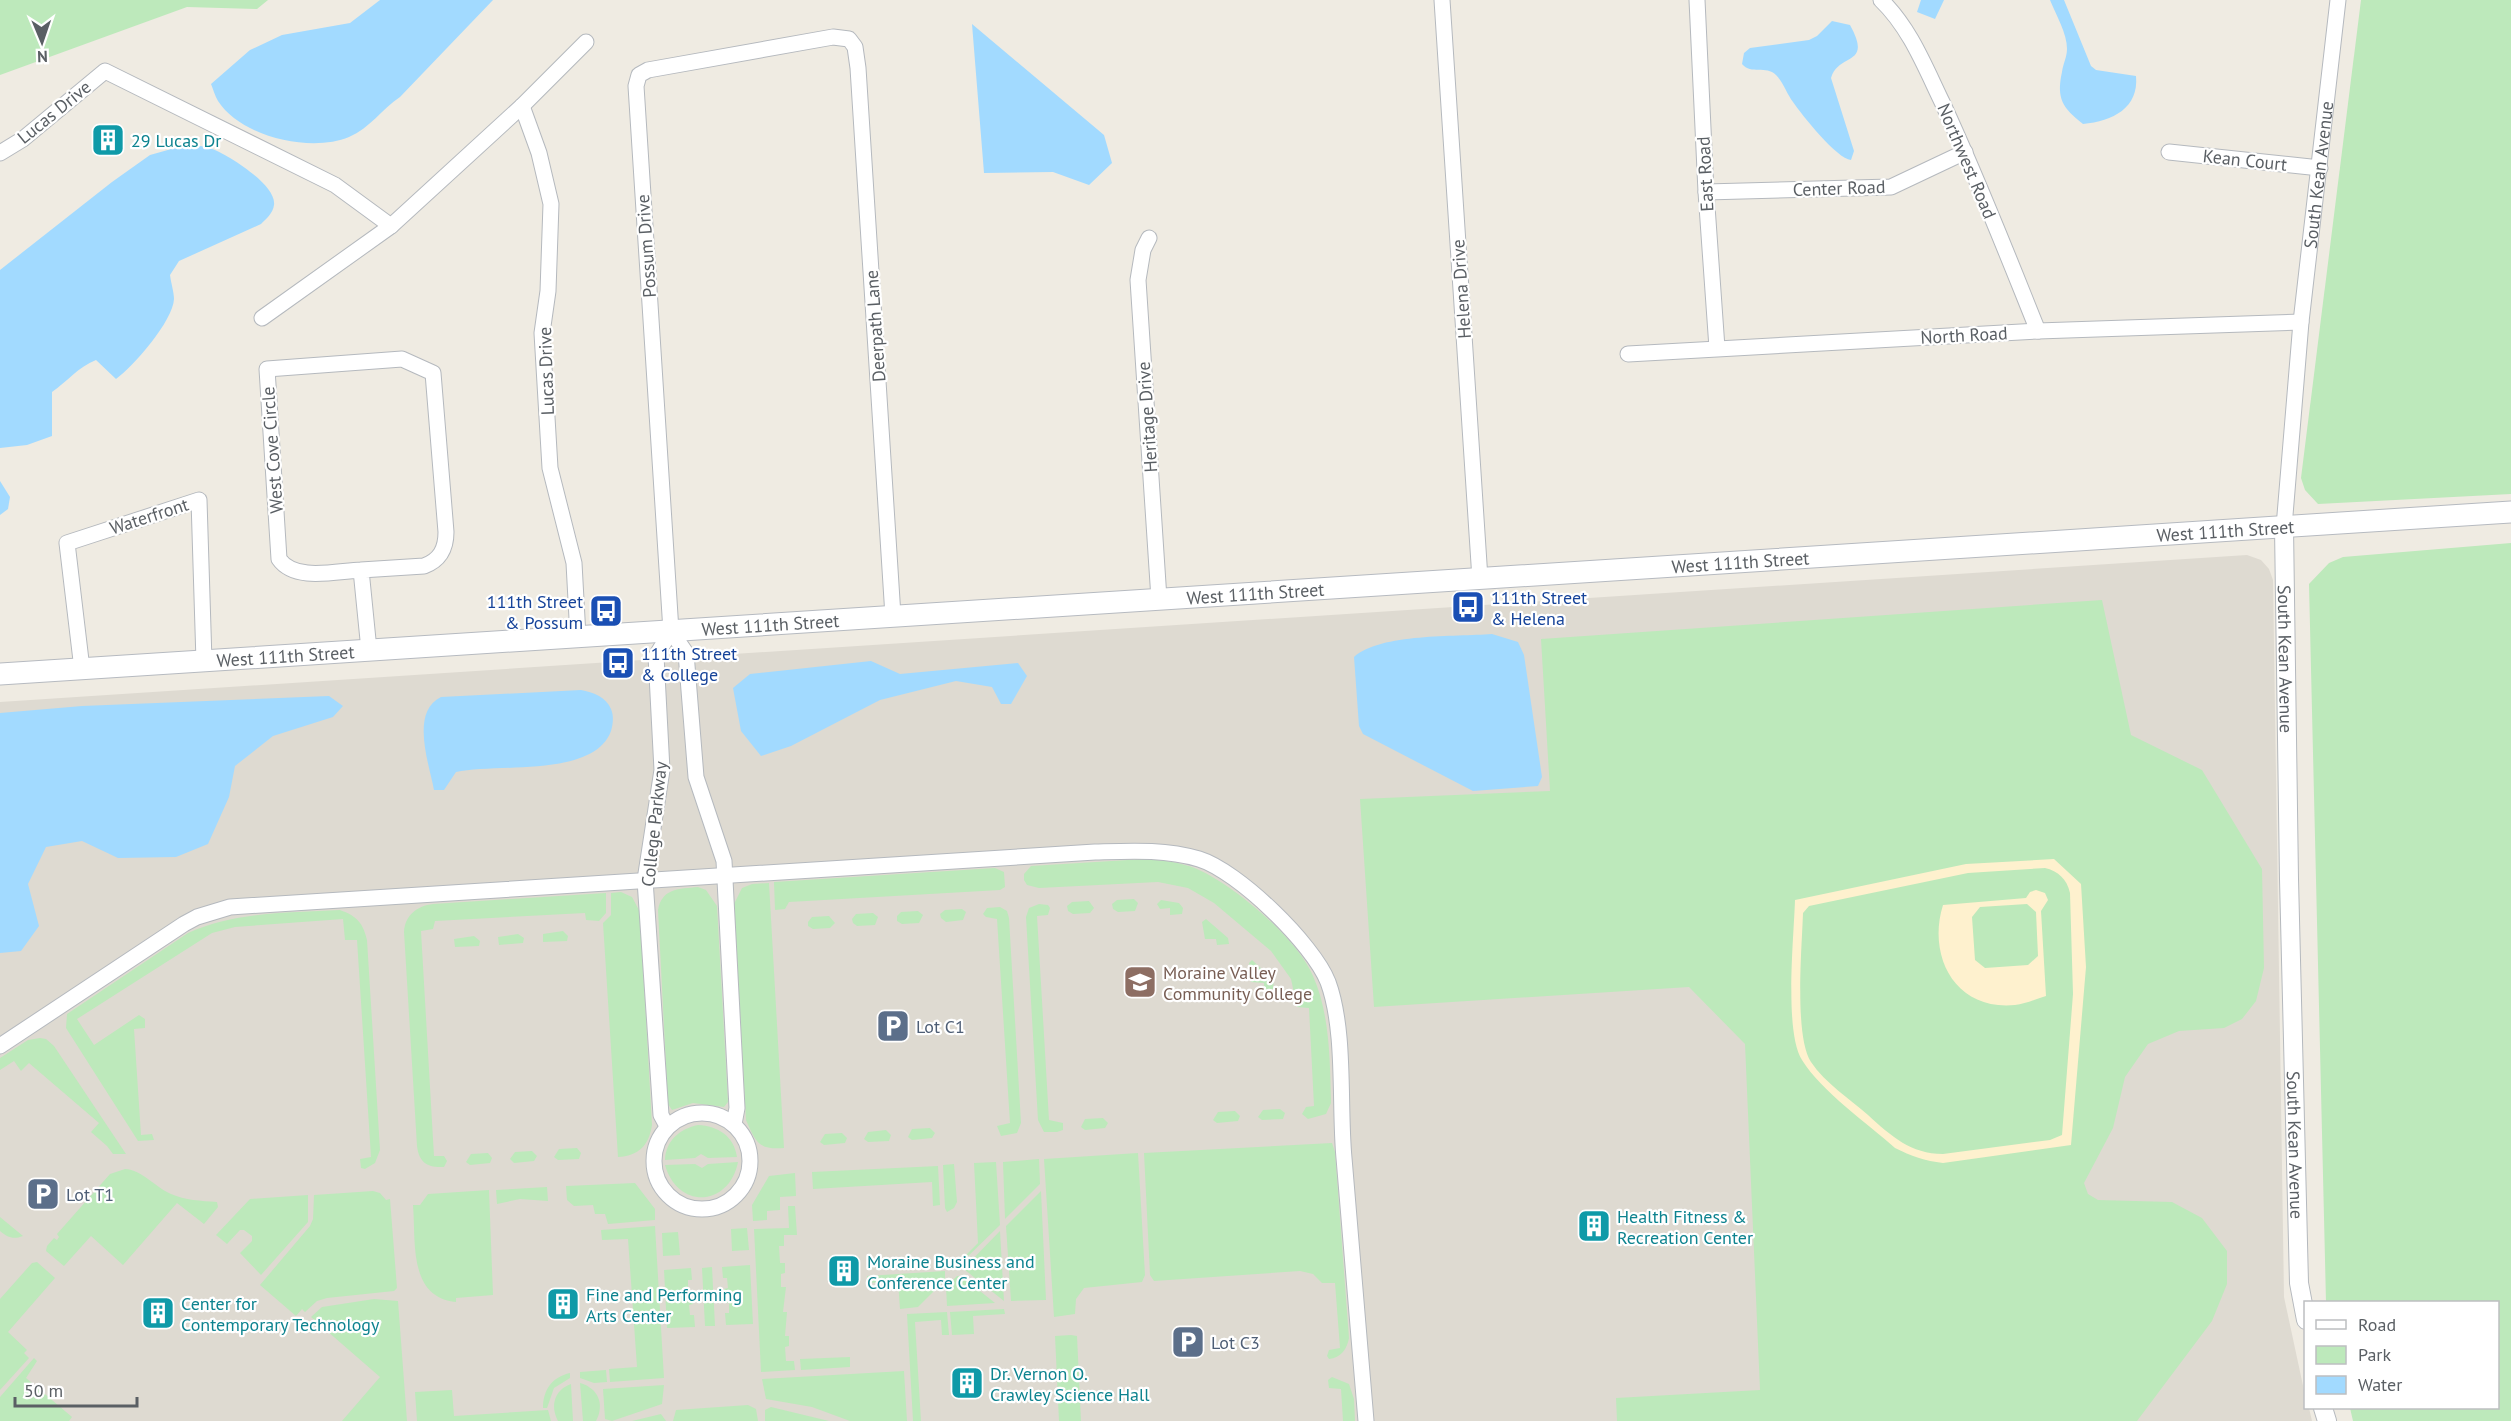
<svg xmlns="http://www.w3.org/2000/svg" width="2511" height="1421" viewBox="0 0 2511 1421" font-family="'PT Sans',sans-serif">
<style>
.education{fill:#dedad1}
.green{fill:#bde9bb}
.sand{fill:#fef1ce;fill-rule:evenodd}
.water{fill:#a2daff}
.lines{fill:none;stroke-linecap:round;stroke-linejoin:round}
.minor-casing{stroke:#b5b9be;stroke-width:17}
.tertiary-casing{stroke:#b5b9be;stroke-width:20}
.secondary-casing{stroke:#b6bac0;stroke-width:23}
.minor{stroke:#fff;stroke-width:15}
.tertiary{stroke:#fff;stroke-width:18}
.secondary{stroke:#fff;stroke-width:21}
.labels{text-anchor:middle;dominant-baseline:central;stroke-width:4.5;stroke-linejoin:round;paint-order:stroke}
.street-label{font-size:18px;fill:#5a5f64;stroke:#fff}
.culture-label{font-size:18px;fill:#0d838f;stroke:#fff;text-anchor:start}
.transit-label{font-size:18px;fill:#164399;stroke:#fff;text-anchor:start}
.education-label{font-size:18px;fill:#785e54;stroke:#fff;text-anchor:start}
.service-label{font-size:18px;fill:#4e5e75;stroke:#fff;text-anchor:start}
</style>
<rect width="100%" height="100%" fill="#efebe2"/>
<polygon class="education" points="2247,555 2261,560 2269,569 2273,580 2284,1297 2305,1395 2306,1408 2309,1408 2312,1421 0,1421 0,702"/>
<g class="green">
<polygon points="0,0 268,0 257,9 187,7 0,75"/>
<polygon points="2361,0 2511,0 2511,494 2318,504 2305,490 2301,478"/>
<polygon points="2511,543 2511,1421 2353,1421 2350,1408 2498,1408 2498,1302 2326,1302 2309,584 2329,563 2343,557"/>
<polygon points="2102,600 2131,735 2202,770 2262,869 2264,968 2256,1001 2242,1019 2224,1028 2179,1031 2148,1044 2125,1077 2113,1128 2084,1183 2088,1194 2098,1200 2172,1202 2202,1218 2227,1251 2227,1284 2212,1321 2137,1421 1617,1421 1616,1398 1760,1390 1745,1044 1689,987 1374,1007 1360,799 1550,791 1541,639"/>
<path d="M 1144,859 C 1162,860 1180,862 1197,869 C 1235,886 1297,938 1313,976 C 1330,1014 1330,1062 1331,1103 L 1326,1114 L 1308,1119 L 1302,1114 L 1306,1107 L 1314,1106 L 1309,1008 L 1297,1007 L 1291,979 L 1271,951 L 1214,903 L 1188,888 L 1158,882 L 1039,888 L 1027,885 L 1024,880 L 1024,874 L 1031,866 Z"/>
<polygon points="995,868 1004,872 1005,887 1000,890 789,902 785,909 775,910 774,882"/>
<path d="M 769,883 L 784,1148 C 759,1150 756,1143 746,1120 L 734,904 L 742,888 L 752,884 Z"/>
<path d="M 698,887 L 706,890 L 717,906 L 728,1102 L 724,1107 L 693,1103 L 672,1110 L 668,1104 L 658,910 C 662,888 679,889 698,887 Z"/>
<path d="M 606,893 L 606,913 L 599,921 L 586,920 L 585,913 L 435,921 L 433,929 L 421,931 L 434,1156 L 444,1156 L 447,1161 L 444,1167 C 428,1168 419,1163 417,1146 L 404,932 C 405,915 417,906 433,904 Z"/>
<path d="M 611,893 L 621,892 L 632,897 L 640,912 L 652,1125 C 649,1146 638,1156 618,1157 L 603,923 L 611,915 Z"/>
<polygon points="1134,899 1138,903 1135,911 1118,912 1113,909 1112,904 1117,900"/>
<polygon points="1161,900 1179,903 1183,908 1182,914 1170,915 1170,908 1160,909 1157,904"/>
<polygon points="1089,901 1094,908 1090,913 1073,914 1068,911 1067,906 1072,902"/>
<polygon points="1039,904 1048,905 1050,908 1048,915 1037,916 1049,1120 1063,1123 1063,1130 1057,1132 1044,1132 1038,1120 1026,917 1029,908"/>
<polygon points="1000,907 1007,911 1009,918 1021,1123 1017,1133 1001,1136 997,1126 1010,1123 997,919 986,917 983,914 987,908"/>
<polygon points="962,909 966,912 963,920 946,922 941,918 940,914 945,910"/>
<path d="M 340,910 C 357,916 363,923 367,940 L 380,1150 L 375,1163 L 365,1169 L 361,1168 L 360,1159 L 371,1157 L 357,940 L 345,940 L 343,919 L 235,927 L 212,933 L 77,1019 L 94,1045 L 139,1015 L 145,1019 L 145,1028 L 134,1029 L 141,1135 L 152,1134 L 154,1140 L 138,1141 L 66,1028 L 67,1014 L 188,933 C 236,911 289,913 340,910 Z"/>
<polygon points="918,911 923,915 919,923 902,924 897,921 897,916 901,912"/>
<polygon points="873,913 878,917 875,925 857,926 853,923 852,919 856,914"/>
<polygon points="829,916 835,923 830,928 813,929 808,926 808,922 812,917"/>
<polygon points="1206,919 1228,938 1229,944 1217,945 1216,939 1205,939 1202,922"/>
<polygon points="563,931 568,936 567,941 543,942 543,934"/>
<polygon points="518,934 524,938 523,943 499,945 498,937"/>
<polygon points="474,936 480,941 479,946 455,947 454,939"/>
<polygon points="1252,960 1274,980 1273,989 1264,990 1264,983 1251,982 1249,963"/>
<polygon points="40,1038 46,1039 54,1046 126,1154 113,1154 107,1146 91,1132 99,1123 29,1063 21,1071 14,1061 0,1070 0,1058 28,1040"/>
<polygon points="1280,1109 1285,1113 1283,1119 1262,1120 1258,1117 1263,1110"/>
<polygon points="1235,1111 1240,1116 1238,1121 1217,1123 1213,1120 1218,1112"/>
<polygon points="1103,1118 1108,1123 1105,1128 1085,1130 1081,1127 1085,1119"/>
<path d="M 698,1125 C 718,1126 734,1136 737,1157 L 708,1158 L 701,1154 L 695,1158 L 665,1160 C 666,1140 680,1129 698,1125 Z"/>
<polygon points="930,1128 935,1133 932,1138 912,1140 908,1137 912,1129"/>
<polygon points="886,1130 891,1135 889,1141 868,1142 864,1139 868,1132"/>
<polygon points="842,1133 847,1138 845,1143 824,1145 820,1142 825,1134"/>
<path d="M 1332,1143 L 1335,1152 L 1349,1338 C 1347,1349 1341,1358 1329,1359 L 1327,1356 L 1329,1350 L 1340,1348 L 1335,1283 L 1322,1283 L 1313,1274 L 1300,1271 L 1154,1281 L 1150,1275 L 1144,1153 Z"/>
<polygon points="577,1148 581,1153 579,1159 558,1160 554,1157 559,1149"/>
<polygon points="532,1151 537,1156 534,1161 514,1163 510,1159 515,1152"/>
<polygon points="488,1153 492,1158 490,1163 470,1165 466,1162 471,1154"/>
<polygon points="1138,1153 1145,1275 1142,1282 1084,1288 1076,1299 1075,1314 1054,1317 1044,1159"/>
<polygon points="1039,1159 1040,1184 1005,1219 1003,1162"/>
<path d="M 738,1162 C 729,1207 678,1210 665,1165 L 695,1164 L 702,1168 L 708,1164 Z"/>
<polygon points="996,1162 1000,1225 961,1263 958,1263 978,1243 974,1163"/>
<polygon points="954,1164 957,1202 954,1208 947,1212 945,1208 943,1165"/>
<polygon points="938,1166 940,1205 933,1206 932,1182 813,1189 812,1172"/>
<path d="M 125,1169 C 142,1170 155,1187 171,1194 C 185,1200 201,1201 217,1202 L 218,1207 L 204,1224 L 177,1203 L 123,1265 L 91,1236 L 64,1266 L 46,1251 L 47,1246 L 54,1238 L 57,1240 L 59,1237 L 57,1234 L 110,1174 Z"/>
<polygon points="795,1173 796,1196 780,1197 780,1210 767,1211 767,1220 753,1221 752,1205 769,1176"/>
<polygon points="635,1183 655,1209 655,1220 608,1224 605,1214 595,1214 593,1205 574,1206 567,1200 566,1186"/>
<polygon points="547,1187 548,1201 520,1199 497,1204 496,1190"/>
<path d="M 489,1190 L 493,1295 L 456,1298 L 456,1302 C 408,1297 416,1242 413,1205 L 420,1205 L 428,1194 Z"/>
<polygon points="373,1191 380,1193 386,1200 390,1199 397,1288 394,1291 327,1298 317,1301 305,1312 302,1309 296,1316 260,1285 310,1226 313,1219 314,1195"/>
<polygon points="1041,1191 1046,1300 1011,1301 1006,1226"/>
<polygon points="308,1195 308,1222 261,1275 240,1253 252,1241 252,1236 244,1230 240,1230 227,1244 216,1235 250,1199"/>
<polygon points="788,1206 795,1206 797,1235 784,1235 784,1246 779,1246 780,1263 785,1263 785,1273 781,1274 781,1287 786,1287 783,1312 787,1312 785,1336 789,1336 789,1346 785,1347 786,1361 794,1361 795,1370 761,1372 754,1229 789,1228"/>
<path d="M 0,1217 L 23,1236 C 13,1240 7,1237 0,1231 Z"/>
<polygon points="655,1226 664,1378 610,1382 609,1369 637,1367 628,1239 602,1240 601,1230"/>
<polygon points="747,1228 749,1250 732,1251 731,1229"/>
<polygon points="1000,1231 1004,1301 965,1270 965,1267"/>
<polygon points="678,1232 680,1255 663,1256 662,1233"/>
<polygon points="37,1262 55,1278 8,1332 27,1350 24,1353 29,1358 0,1390 0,1299 32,1263"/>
<polygon points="750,1265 753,1324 726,1325 725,1313 729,1313 729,1303 725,1303 724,1289 728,1288 727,1278 723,1278 722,1267"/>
<polygon points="712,1267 715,1326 705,1326 702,1268"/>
<polygon points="691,1268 692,1280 688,1280 688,1290 692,1291 693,1304 689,1305 690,1315 694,1315 695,1327 667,1328 664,1270"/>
<polygon points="945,1271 945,1280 918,1307 900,1309 898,1281 868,1283 867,1276"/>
<polygon points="957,1276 961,1276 995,1303 947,1306 946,1287"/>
<polygon points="374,1299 398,1301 407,1421 342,1421 380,1377 311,1317 322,1307"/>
<polygon points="1004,1309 1005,1314 973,1316 974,1334 952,1335 950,1312"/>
<polygon points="947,1312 949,1335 942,1335 941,1320 915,1322 921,1421 913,1421 907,1314"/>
<polygon points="1071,1335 1077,1336 1081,1421 1059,1421 1055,1336"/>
<polygon points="850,1357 850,1367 801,1370 800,1359"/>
<polygon points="34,1358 37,1361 26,1378 72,1417 69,1421 0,1421 0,1397"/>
<polygon points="606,1370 607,1382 594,1383 580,1378 580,1372"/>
<polygon points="904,1371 907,1421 850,1421 812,1407 766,1399 762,1379"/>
<path d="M 570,1373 L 570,1378 L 554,1388 L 547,1408 L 543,1408 C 543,1390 552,1377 570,1373 Z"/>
<polygon points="1332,1377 1349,1384 1354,1399 1355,1421 1343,1421 1341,1389 1329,1388 1328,1380"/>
<path d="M 580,1383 C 598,1388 605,1404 596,1421 L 583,1421 Z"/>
<path d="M 571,1384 L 573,1421 L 558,1421 C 550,1406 554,1390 571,1384 Z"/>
<polygon points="664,1385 662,1404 612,1421 605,1419 603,1389"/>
<polygon points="452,1390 454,1416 548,1410 551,1421 417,1421 415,1392"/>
<polygon points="748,1405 756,1409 758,1421 673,1421 676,1410"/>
<polygon points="771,1407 829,1421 765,1421 765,1410"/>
<polygon points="661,1414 666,1421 632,1421"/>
</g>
<g class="sand">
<path d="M 2054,859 L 2081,884 L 2086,967 L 2071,1145 L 1943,1163 C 1925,1161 1911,1156 1895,1148 C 1866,1122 1822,1092 1802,1060 C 1784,1032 1794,936 1795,900 L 1966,864 ZM 2045,868 C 2058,871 2067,879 2070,893 L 2073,994 L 2062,1135 L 2050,1140 L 1943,1154 C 1911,1154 1891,1136 1868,1115 C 1850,1099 1825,1083 1811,1062 C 1794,1036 1802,947 1803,913 L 1809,906 L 1968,873 Z"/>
<path d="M 2036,890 L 2045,893 L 2048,900 L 2041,911 L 2046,996 C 2036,999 2025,1004 2015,1005 C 1955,1011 1927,956 1943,905 L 2026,898 L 2030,892 ZM 2027,904 L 2036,912 L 2038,956 L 2028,965 L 1985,968 L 1975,960 L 1972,917 L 1980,907 Z"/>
</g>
<g class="water">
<path d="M 380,0 L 493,0 L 400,97 C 382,109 370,128 349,137 C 311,153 241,137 218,101 C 215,96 213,89 211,84 L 250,50 L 282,35 L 350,23 Z"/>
<polygon points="1921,0 1944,0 1935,19 1917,12"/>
<path d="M 2050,0 L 2064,0 L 2091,66 L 2096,70 L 2136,76 C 2139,108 2113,121 2083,124 C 2063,108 2056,99 2062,72 C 2063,64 2067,57 2067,49 C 2067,33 2056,15 2050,0 Z"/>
<path d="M 1832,21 L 1850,25 C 1873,67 1839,52 1831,78 L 1854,151 L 1851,160 C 1837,159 1802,115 1793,102 C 1787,94 1783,82 1776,75 C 1766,65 1751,75 1742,64 L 1744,53 L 1750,48 L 1809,40 L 1817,36 Z"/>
<polygon points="972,24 1104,135 1112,163 1089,185 1053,172 984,173"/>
<path d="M 182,146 C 191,146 202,145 210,148 C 227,154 277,185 274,205 C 273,213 266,219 261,224 L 179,261 L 170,275 C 171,283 174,292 174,299 C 173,321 133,367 116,379 L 96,360 C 78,367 68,381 52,392 L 52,436 L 27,445 L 0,448 L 0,270 L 112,182 L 150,155 Z"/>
<polygon points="0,481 10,497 8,509 0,515"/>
<path d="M 1492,634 L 1518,642 L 1524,655 L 1542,777 L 1538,786 L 1473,791 L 1363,734 L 1359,726 L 1354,657 C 1381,633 1455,637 1492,634 Z"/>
<polygon points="871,661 900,674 1018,663 1027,676 1011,704 1001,704 992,687 956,681 880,700 791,746 761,756 741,731 733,688 750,674"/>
<path d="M 581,690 C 593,692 606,697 611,709 C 614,716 613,724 611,731 C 594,778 496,763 456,772 L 444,790 L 434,790 C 429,763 410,712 441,697 Z"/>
<polygon points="329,696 343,706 333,717 273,736 235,766 229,797 208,844 176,857 118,858 82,841 46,847 28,884 39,926 21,951 0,953 0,713 82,706"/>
</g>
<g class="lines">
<g class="minor-casing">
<g id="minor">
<polyline points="1442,0 1480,579"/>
<polyline points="1697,0 1706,192 1717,348"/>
<path d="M 1881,0 C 1910,28 1925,67 1942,102 C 1977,177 2007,254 2038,331"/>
<polyline points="522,106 539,153 551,204 548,291 542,333 550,468 574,563 578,637"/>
<polyline points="2169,152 2320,168"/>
<polyline points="0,153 23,139 105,71 335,185 391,226"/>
<polyline points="1706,192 1891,187 1965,152"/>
<polyline points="1149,238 1143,250 1138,280 1159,599"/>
<polyline points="262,318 391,226 522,106 586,42"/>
<polyline points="1628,354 2038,331 2301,322"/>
<path id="s1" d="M 2284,527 L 2301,322 L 2338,0"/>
<path d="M 361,570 C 336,571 295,582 279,559 L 267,369 L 402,359 L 433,373 L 446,532 C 446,549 440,560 424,566 L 361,570 L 369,650"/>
<polyline points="671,631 636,86 639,75 648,70 833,37 849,39 855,47 858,68 893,616"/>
<polyline points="671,631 686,653 696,777 724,861 737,1108 734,1124"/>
<polyline points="82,669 67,543 199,500 204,661"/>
<path d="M 0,1046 L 184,924 L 197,917 L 230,907 L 1095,852 C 1131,851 1164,849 1199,859 C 1238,871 1313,944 1328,982 C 1346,1031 1339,1106 1344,1158 C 1351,1246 1359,1333 1366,1421"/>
<circle cx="702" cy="1161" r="48"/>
<polyline points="667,1126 661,1115 645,880 662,770 656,656 671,631"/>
</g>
</g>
<g class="tertiary-casing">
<g id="tertiary">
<path id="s2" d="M 2284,527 L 2289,879 L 2299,1283 L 2306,1320"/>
<polyline points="2323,1408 2327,1421"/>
</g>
</g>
<g class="secondary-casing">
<g id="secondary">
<path id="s3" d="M 0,674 L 2511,512"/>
</g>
</g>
<use href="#minor" class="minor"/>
<use href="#tertiary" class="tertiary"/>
<use href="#secondary" class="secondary"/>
</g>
<defs>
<g id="building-square" transform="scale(1.725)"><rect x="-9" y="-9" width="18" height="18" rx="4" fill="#0f9aa8" stroke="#fff"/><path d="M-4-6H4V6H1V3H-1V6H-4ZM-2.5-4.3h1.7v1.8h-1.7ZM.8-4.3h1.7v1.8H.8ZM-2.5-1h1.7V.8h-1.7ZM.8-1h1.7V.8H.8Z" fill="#fff"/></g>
<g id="bus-square" transform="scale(1.725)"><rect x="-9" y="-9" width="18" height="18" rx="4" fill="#1a4fb4" stroke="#fff"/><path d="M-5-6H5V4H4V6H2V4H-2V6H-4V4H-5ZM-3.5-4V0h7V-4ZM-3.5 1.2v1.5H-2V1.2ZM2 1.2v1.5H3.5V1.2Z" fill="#fff"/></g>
<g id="university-square" transform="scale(1.725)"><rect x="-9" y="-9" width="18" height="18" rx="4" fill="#8d6e63" stroke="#fff"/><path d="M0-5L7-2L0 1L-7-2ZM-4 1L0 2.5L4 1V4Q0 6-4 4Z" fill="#fff"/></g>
<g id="parking-square" transform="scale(1.725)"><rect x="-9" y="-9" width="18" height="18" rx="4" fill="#5c6f8a" stroke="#fff"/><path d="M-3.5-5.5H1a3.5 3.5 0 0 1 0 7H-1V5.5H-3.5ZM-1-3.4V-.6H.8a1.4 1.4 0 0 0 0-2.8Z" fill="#fff"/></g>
</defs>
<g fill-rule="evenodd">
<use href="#building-square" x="108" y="140"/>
<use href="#bus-square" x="1468" y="607"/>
<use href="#bus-square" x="606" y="611"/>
<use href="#bus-square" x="618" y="663"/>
<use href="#university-square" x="1140" y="982"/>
<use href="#parking-square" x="893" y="1026"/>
<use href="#parking-square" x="43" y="1194"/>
<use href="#building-square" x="1594" y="1226"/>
<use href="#building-square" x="844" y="1271"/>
<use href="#building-square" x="563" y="1304"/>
<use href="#building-square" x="158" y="1313"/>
<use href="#parking-square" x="1188" y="1342"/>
<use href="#building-square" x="967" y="1383"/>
</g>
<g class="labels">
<g class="street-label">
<text transform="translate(54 112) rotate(-39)">Lucas Drive</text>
<text transform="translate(2245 160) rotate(6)">Kean Court</text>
<text transform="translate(1967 161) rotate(67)">Northwest Road</text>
<text transform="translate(1705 174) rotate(-93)">East Road</text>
<text stroke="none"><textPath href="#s1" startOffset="354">South Kean Avenue</textPath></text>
<text transform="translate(1839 188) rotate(-2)">Center Road</text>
<text transform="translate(646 246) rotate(-94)">Possum Drive</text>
<text transform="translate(1461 289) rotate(-94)">Helena Drive</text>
<text transform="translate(875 326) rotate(-94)">Deerpath Lane</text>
<text transform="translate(1964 335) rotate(-3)">North Road</text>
<text transform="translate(546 371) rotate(-92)">Lucas Drive</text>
<text transform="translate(1147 417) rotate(-94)">Heritage Drive</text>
<text transform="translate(272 450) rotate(-94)">West Cove Circle</text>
<text transform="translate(149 516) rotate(-18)">Waterfront</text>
<text stroke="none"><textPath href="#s3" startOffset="2230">West 111th Street</textPath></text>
<text stroke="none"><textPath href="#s3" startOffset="1744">West 111th Street</textPath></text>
<text stroke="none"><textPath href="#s3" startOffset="1258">West 111th Street</textPath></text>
<text stroke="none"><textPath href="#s3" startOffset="772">West 111th Street</textPath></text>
<text stroke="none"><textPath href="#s3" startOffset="286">West 111th Street</textPath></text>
<text stroke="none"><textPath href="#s2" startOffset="132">South Kean Avenue</textPath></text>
<text transform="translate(654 824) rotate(-84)">College Parkway</text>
<text stroke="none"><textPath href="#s2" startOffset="618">South Kean Avenue</textPath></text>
</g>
<g class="culture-label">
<text x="131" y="140">29 Lucas Dr</text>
<text x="1617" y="1216">Health Fitness &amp;<tspan x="1617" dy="21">Recreation Center</tspan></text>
<text x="867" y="1261">Moraine Business and<tspan x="867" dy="21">Conference Center</tspan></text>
<text x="586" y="1294">Fine and Performing<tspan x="586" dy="21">Arts Center</tspan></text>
<text x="181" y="1303">Center for<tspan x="181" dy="21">Contemporary Technology</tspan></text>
<text x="990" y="1373">Dr. Vernon O.<tspan x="990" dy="21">Crawley Science Hall</tspan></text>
</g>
<g class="transit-label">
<text x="1491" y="597">111th Street<tspan x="1491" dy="21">&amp; Helena</tspan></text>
<text x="583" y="601" text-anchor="end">111th Street<tspan x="583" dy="21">&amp; Possum</tspan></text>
<text x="641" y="653">111th Street<tspan x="641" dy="21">&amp; College</tspan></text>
</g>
<g class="education-label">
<text x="1163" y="972">Moraine Valley<tspan x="1163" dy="21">Community College</tspan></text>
</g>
<g class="service-label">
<text x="916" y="1026">Lot C1</text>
<text x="66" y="1194">Lot T1</text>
<text x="1211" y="1342">Lot C3</text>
</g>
</g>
<rect x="2304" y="1301" width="195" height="108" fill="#ffffff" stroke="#bdbfc1" stroke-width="1.5"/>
<rect x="2316" y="1320" width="30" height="9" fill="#ffffff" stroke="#bdbfc1" stroke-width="1.5"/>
<text x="2358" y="1331" font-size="18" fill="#5a5f64">Road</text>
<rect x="2316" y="1346" width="30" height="18" fill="#bde9bb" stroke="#bdbfc1" stroke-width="1.5"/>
<text x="2358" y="1361" font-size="18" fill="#5a5f64">Park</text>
<rect x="2316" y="1376" width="30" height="18" fill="#a2daff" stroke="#bdbfc1" stroke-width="1.5"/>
<text x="2358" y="1391" font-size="18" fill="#5a5f64">Water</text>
<g transform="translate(42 42) rotate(178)" stroke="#ffffff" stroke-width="4.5" paint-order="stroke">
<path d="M0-4.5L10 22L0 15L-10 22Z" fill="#5a5f64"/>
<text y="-9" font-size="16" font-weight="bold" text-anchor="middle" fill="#5a5f64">N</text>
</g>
<path d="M15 1397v9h122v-9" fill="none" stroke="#5a5f64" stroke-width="3"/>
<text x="24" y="1397" font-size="18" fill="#5a5f64" stroke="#ffffff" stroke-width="4.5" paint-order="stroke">50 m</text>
</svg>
